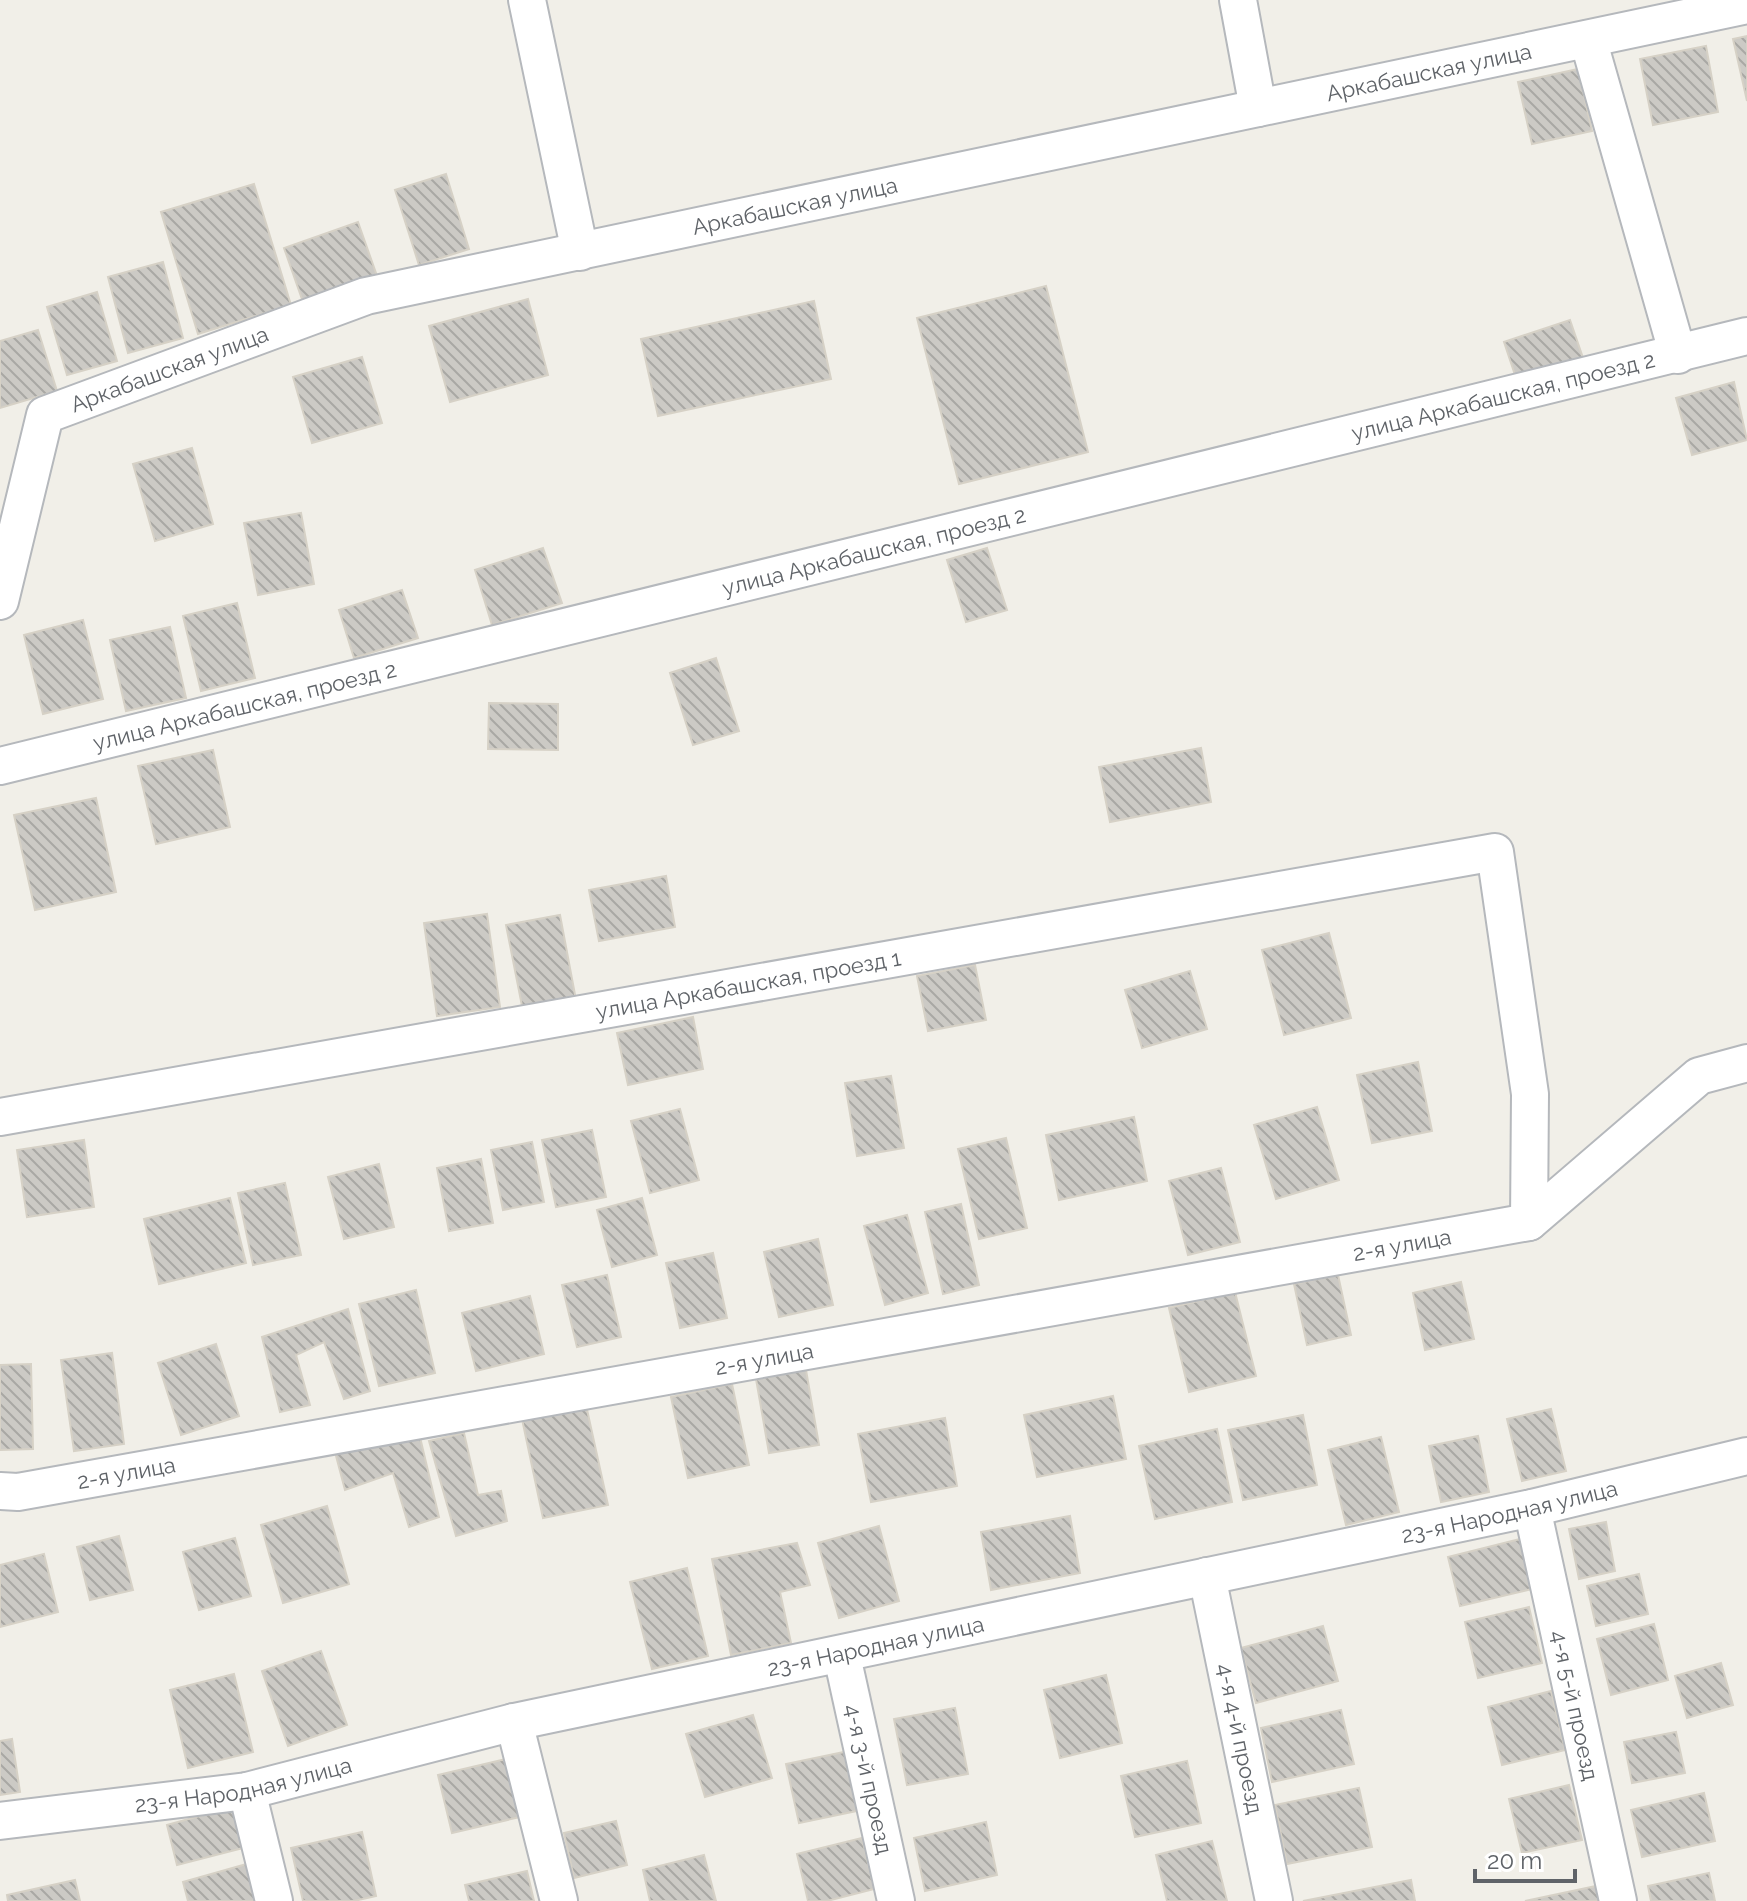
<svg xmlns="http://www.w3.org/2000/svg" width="1747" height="1901" viewBox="0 0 1747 1901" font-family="Raleway,sans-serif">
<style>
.building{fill:url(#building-back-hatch);stroke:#d6d1c6;stroke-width:2}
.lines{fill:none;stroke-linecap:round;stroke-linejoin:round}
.minor-casing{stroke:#b5b8bc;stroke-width:40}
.minor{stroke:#fff;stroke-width:36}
.labels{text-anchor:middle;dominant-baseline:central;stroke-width:6;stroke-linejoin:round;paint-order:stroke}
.street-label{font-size:22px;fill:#5f6368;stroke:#fff}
</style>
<defs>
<pattern id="building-back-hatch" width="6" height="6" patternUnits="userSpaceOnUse" patternTransform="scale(2)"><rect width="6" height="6" fill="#cccac5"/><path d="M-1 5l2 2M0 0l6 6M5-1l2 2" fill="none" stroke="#a9a8a4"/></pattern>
</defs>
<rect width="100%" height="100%" fill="#f1efe8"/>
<g class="building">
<polygon points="1747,36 1747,101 1733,39"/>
<polygon points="1706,46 1718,112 1653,125 1640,59"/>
<polygon points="1578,69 1592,131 1532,144 1518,82"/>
<polygon points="446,174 469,249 419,265 395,190"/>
<polygon points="254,184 291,305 198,334 161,212"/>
<polygon points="358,222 377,276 303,302 284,248"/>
<polygon points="163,262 183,338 128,353 108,277"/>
<polygon points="1046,286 1088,452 959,484 917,318"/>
<polygon points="97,292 117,361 67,375 47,307"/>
<polygon points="528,299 548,375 450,402 429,326"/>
<polygon points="814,301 831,379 658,416 641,339"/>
<polygon points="1570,320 1583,358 1517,381 1504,342"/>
<polygon points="38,330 57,391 0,408 0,341"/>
<polygon points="362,357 382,423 312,443 293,377"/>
<polygon points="1734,382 1747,440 1692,455 1676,398"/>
<polygon points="192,448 213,524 155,541 133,464"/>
<polygon points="301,513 314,584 258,595 244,523"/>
<polygon points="543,548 562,603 492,625 475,570"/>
<polygon points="987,548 1007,610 966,622 947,560"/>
<polygon points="402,590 418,638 354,658 339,610"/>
<polygon points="237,603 255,678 201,691 183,616"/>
<polygon points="83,620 103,699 43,714 24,635"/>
<polygon points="170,627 186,698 126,711 110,640"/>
<polygon points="716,658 739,731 693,745 670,673"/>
<polygon points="489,703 558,704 558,750 488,749"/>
<polygon points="1201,748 1211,802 1110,822 1099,767"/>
<polygon points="213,750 230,827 156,844 138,766"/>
<polygon points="96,798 116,892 35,910 14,815"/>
<polygon points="666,876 675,927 599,941 589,890"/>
<polygon points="487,914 500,1007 437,1016 424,923"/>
<polygon points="560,915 576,1000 523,1011 506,925"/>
<polygon points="1329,933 1351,1018 1284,1035 1262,950"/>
<polygon points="975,965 986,1020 928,1031 917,976"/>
<polygon points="1190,971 1207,1029 1142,1048 1125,990"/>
<polygon points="693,1017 703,1069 628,1085 617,1033"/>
<polygon points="1418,1062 1432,1131 1372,1143 1357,1075"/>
<polygon points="891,1076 904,1148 857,1156 845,1083"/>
<polygon points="1317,1107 1339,1180 1276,1199 1254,1125"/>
<polygon points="680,1109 699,1180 650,1193 631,1121"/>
<polygon points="1134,1117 1147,1181 1059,1200 1046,1135"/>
<polygon points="592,1130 606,1197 556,1207 542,1140"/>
<polygon points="1006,1138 1027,1228 979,1239 958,1149"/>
<polygon points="84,1140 94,1207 27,1217 17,1150"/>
<polygon points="532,1142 544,1202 503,1210 491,1150"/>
<polygon points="481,1159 493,1223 449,1231 437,1168"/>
<polygon points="379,1164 394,1227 344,1239 328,1177"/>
<polygon points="1221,1168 1240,1242 1188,1255 1169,1181"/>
<polygon points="285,1183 301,1255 253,1265 238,1193"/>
<polygon points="230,1198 246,1263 159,1284 144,1219"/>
<polygon points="642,1198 657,1255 612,1267 597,1210"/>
<polygon points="961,1204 979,1285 943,1294 925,1212"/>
<polygon points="907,1215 928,1293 885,1305 864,1226"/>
<polygon points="818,1239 833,1305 779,1317 764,1252"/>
<polygon points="713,1253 727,1318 680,1328 666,1263"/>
<polygon points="607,1275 621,1337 577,1347 562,1285"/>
<polygon points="1338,1275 1351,1335 1307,1345 1294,1284"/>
<polygon points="1461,1282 1474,1339 1425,1350 1413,1293"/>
<polygon points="416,1290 435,1373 379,1386 359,1304"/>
<polygon points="1235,1292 1256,1376 1189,1392 1169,1308"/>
<polygon points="530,1296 544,1354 476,1371 462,1313"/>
<polygon points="348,1309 370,1391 344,1399 324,1342 296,1355 310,1405 280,1412 262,1337"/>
<polygon points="216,1344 239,1416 181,1435 158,1363"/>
<polygon points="112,1353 124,1444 74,1451 61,1360"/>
<polygon points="31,1364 33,1449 0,1450 0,1365"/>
<polygon points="806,1370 819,1445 769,1453 756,1379"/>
<polygon points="732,1384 749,1465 688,1478 671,1397"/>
<polygon points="1113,1396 1126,1459 1037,1477 1024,1415"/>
<polygon points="586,1405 608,1505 543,1518 522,1419"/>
<polygon points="1551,1409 1566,1471 1522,1481 1507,1419"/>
<polygon points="1303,1415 1317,1485 1243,1500 1228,1430"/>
<polygon points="945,1418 957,1486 871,1502 858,1434"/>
<polygon points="1217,1429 1232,1502 1155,1519 1139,1446"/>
<polygon points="419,1433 439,1517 409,1527 393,1473 345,1490 335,1452"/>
<polygon points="464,1433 478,1495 501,1491 507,1521 456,1536 429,1441"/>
<polygon points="1478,1436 1489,1492 1441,1502 1429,1446"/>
<polygon points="1381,1437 1399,1512 1346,1525 1328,1450"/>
<polygon points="327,1506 349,1584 283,1603 261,1525"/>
<polygon points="1070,1516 1080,1573 991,1590 981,1532"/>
<polygon points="1606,1522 1615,1571 1579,1579 1569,1529"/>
<polygon points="879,1526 899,1601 839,1618 818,1543"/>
<polygon points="119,1536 133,1590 90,1600 77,1547"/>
<polygon points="235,1538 251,1596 199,1610 183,1552"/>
<polygon points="1520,1539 1532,1589 1460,1606 1448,1557"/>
<polygon points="797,1543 810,1585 780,1592 791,1643 731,1655 712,1559"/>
<polygon points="44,1554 58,1612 0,1627 0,1565"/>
<polygon points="687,1568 708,1656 652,1669 630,1582"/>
<polygon points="1639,1574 1648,1614 1596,1626 1587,1586"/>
<polygon points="1529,1607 1542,1663 1478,1678 1465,1622"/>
<polygon points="1654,1624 1668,1680 1611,1695 1597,1639"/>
<polygon points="1323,1626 1338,1681 1256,1703 1241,1648"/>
<polygon points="321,1651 347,1725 288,1746 262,1671"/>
<polygon points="1721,1663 1733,1705 1687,1718 1675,1676"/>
<polygon points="234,1674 253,1752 188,1768 170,1690"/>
<polygon points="1106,1675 1122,1743 1060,1758 1044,1690"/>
<polygon points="1551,1691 1565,1750 1502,1765 1488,1707"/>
<polygon points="955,1708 968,1774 907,1785 894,1719"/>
<polygon points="1341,1710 1354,1764 1272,1782 1261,1728"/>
<polygon points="753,1715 772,1778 705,1797 686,1734"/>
<polygon points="1676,1732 1685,1773 1632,1783 1624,1742"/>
<polygon points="12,1739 20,1792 0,1795 0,1741"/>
<polygon points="844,1752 857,1811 799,1823 786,1764"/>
<polygon points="506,1759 520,1817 452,1833 438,1775"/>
<polygon points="1187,1761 1201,1823 1135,1837 1121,1776"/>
<polygon points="1569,1785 1582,1840 1522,1853 1509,1799"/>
<polygon points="1359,1788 1372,1847 1287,1864 1275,1805"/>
<polygon points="1704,1793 1715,1841 1642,1857 1631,1810"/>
<polygon points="232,1807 243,1848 177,1865 167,1825"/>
<polygon points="616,1821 627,1865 574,1878 564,1833"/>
<polygon points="986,1822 997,1875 925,1891 914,1838"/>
<polygon points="362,1832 376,1896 354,1901 303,1901 291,1848"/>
<polygon points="862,1838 874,1889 827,1901 808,1901 797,1854"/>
<polygon points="1212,1841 1227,1901 1167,1901 1156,1855"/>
<polygon points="704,1855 716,1901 650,1901 643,1870"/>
<polygon points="250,1863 260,1901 188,1901 183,1882"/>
<polygon points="527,1871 534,1901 469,1901 465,1885"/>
<polygon points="1709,1873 1715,1901 1651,1901 1648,1886"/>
<polygon points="75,1880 80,1901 8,1901 7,1895"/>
<polygon points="1411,1880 1415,1901 1303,1901"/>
<polygon points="1596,1886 1599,1901 1525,1901"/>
</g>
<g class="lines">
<g class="minor-casing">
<g id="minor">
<polyline points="527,0 580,252"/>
<polyline points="1238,0 1258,108"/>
<polyline points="1588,39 1678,355"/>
<path id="s1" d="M 0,601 L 45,415 L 366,296 L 1747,5"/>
<path id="s2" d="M 0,766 L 1747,336"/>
<path id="s3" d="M 0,1117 L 1495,852 L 1530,1094 L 1529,1222"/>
<path id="s4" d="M 0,1491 L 18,1492 L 1529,1222 L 1699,1076 L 1747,1063"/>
<path id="s5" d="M 1532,1508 L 1618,1901"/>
<path id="s6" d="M 1207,1576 L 1274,1901"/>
<path id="s7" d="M 842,1656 L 896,1901"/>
<polyline points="514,1722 559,1901"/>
<polyline points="247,1791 274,1901"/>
<path id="s8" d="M 0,1821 L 247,1791 L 514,1722 L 1532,1508 L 1747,1456"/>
</g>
</g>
<use href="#minor" class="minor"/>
</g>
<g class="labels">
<g class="street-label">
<text stroke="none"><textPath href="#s1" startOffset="1620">Аркабашская улица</textPath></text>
<text stroke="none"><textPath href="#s1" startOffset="972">Аркабашская улица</textPath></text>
<text stroke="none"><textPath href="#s1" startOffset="324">Аркабашская улица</textPath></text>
<text stroke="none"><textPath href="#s2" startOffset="1548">улица Аркабашская, проезд 2</textPath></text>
<text stroke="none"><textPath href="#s2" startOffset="900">улица Аркабашская, проезд 2</textPath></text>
<text stroke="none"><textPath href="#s2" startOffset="252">улица Аркабашская, проезд 2</textPath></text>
<text stroke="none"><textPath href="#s3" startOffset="760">улица Аркабашская, проезд 1</textPath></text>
<text stroke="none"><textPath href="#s4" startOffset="1424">2-я улица</textPath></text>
<text stroke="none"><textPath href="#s4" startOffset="776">2-я улица</textPath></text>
<text stroke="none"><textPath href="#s4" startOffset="128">2-я улица</textPath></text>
<text stroke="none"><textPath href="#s8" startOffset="1542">23-я Народная улица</textPath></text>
<text stroke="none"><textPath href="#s8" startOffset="894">23-я Народная улица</textPath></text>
<text stroke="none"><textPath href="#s5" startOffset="202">4-я 5-й проезд</textPath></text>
<text stroke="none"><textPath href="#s6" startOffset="166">4-я 4-й проезд</textPath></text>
<text stroke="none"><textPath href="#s7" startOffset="126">4-я 3-й проезд</textPath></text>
<text stroke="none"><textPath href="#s8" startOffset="246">23-я Народная улица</textPath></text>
</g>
</g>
<path d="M1475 1869v12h100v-12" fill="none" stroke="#5f6368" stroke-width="4"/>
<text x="1487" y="1869" font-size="24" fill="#5f6368" stroke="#ffffff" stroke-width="6" paint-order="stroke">20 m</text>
</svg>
